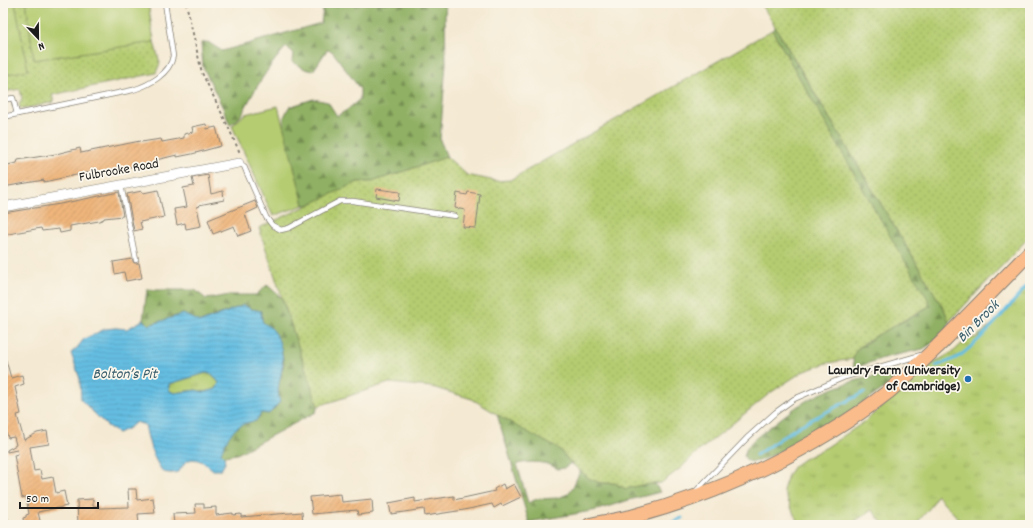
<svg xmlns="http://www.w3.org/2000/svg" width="1033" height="528" viewBox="0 0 1033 528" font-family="Dekko,sans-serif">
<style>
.grass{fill:url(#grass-tufts);stroke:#687446}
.forest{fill:url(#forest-firs);stroke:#566640}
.park{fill:url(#park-dots);stroke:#687446}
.garden{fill:#b5cc71;stroke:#687446}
.water{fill:url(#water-rules);stroke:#406d7f;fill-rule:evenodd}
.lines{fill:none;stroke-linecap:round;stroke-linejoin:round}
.stream{stroke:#65bee2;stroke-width:3}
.building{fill:url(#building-hatch)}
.service-casing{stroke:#888277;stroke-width:6}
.minor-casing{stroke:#888277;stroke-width:10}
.tertiary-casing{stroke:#888277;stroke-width:12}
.primary-casing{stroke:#888277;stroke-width:16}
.path{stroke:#888277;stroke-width:2;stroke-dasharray:3 3;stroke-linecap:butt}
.service{stroke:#fff;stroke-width:4.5}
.minor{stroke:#fff;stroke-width:9}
.tertiary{stroke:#fff;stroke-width:11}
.primary{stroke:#fabc8b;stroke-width:14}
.poi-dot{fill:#1f6fb2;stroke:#fbf7ec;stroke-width:1.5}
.labels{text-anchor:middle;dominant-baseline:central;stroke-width:3.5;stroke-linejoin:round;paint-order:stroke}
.street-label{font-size:14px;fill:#1c1c1c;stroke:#fbf7ec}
.poi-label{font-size:14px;font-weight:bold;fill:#1c1c1c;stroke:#fbf7ec;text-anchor:end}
.water-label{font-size:15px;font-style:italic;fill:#395d6b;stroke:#fbf7ec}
</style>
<defs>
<pattern id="grass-tufts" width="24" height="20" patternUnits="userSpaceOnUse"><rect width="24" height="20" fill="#b5cc71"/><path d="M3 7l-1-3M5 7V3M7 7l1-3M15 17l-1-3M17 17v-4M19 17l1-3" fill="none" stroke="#9baf61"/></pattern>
<pattern id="forest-firs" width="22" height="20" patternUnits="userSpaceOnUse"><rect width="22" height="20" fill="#90b063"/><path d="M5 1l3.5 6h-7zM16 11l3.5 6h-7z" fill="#758e51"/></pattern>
<pattern id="park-dots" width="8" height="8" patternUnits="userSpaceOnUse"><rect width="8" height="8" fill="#b5cc71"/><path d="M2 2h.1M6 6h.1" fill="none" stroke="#9baf61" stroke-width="1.8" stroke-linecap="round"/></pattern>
<pattern id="water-rules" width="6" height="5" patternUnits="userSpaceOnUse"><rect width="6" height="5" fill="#65bee2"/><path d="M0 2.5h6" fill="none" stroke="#57a3c1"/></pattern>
<pattern id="building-hatch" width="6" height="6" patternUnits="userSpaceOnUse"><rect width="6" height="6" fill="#efb57b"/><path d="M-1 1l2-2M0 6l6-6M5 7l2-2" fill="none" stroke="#cc9b6a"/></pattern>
</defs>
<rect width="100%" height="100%" fill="#fbf7ec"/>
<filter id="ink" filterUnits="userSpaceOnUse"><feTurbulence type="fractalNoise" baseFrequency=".025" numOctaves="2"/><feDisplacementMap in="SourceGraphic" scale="8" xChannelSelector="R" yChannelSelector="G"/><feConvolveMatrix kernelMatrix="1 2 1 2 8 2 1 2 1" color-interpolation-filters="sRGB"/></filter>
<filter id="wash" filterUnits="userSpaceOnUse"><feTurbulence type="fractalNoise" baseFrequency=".012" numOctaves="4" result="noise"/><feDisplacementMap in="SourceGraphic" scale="16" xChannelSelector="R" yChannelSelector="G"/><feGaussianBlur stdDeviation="0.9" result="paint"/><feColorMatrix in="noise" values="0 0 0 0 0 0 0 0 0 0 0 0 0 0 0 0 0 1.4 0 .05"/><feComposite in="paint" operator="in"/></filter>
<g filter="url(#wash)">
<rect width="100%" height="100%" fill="#f4e9d2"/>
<g class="grass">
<polygon points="1030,284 1030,525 964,525 937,495 932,505 915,525 884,525 872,510 855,521 858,525 799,525 783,490 788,475 794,466 804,459 827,447 864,422 932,364 954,351 966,340 977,337 1004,314"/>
<polygon points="206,373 213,375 219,383 216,389 205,392 196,390 174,393 169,391 169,384"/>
</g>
<g class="forest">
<path d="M 324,3 L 446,3 L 445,15 L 446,63 L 440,140 L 447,157 L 372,182 L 358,182 L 309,205 L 304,205 L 284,131 L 284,117 L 289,107 L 313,99 L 328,102 L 337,116 L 347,110 L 360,99 L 360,89 L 332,51 L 327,50 L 313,71 L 305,69 L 292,62 L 293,52 L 286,47 C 272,62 260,81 250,99 C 243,111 243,117 230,125 L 223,108 L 203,67 L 201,43 L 208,42 L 222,51 L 321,23 Z"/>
<polygon points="775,27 945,311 949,322 948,328 934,342 923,349 883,358 860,366 854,367 853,359 856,350 882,332 916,315 929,306 772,30"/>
<path d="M 267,285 L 282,298 L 318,406 L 316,412 L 237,454 L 224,456 L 220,453 C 228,435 236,423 256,421 L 261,413 L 269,414 L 277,406 L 278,384 L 284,364 L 282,353 L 274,331 L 264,325 L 262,319 L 261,311 L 251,309 L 244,305 L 200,322 L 183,314 L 149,325 L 143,320 L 147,290 L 195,290 L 206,299 L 230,295 L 256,295 Z"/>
<path d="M 887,375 L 892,377 L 892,383 L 829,426 L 769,457 C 761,460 750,466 744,457 C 745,445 757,437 766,430 C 779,420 792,409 806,401 C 830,388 860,377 887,375 Z"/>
<path d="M 497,414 L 559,449 L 571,463 L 564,468 L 558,469 C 545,461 531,461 517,464 L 528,503 L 537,499 L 558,498 L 568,494 L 573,487 L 580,471 L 591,479 L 601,483 L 615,483 L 626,489 L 641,485 L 655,484 L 660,492 L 629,500 L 597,510 L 529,522 Z"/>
</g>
<g class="park">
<polygon points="3,3 148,3 154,42 160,63 156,73 52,95 54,102 23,109 20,108 19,103 22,99 20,89 3,92"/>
<polygon points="761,3 1030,3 1030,236 949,322 945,311"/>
<polygon points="772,30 894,243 929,301 929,306 867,341 856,350 853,359 827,363 802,372 770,393 694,455 682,467 661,483 641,485 626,489 615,483 601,483 590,479 571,463 559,449 518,427 472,399 432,387 389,383 318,406 259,228 358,182 372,182 447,157 467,175 496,181 510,180"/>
</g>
<g class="garden">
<polygon points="3,3 15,3 28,70 3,75"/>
<polygon points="26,3 148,3 154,42 34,60"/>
<polygon points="278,106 304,205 273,216 232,126 245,114"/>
</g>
<path class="water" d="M 244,305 L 251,309 L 261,311 C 262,327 264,321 273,330 C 278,335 281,347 282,353 C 286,370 274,385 280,402 L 269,414 L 261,413 L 256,421 C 236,423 228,435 221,453 L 224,456 L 225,463 L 221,470 L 213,470 C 206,463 193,454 185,463 C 182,465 182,469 179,471 C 174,474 168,473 163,472 C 152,457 149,443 145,425 L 136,422 L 129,428 L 118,433 L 106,425 L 81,400 L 80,379 L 71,353 L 77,348 L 84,339 L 105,329 L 116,328 L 127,329 L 143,320 L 149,325 L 183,314 L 201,322 ZM 206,373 L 213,375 L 219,383 L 216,389 L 205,392 L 196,390 L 174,393 L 169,390 L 169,384 Z"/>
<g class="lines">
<g class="stream">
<path d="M 936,366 C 944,363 954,360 961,355 C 987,335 1008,307 1030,283"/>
<polyline points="756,455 799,426 865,392"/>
<polyline points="666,525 682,518"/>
</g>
</g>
<g id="blocks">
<g class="building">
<polygon points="206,124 207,129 216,127 221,146 192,154 177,157 177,155 156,160 156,162 147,164 90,174 90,172 53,180 44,182 44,180 3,187 3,166 17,163 18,160 56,154 80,148 81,153 140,141 141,142 161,139 162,142 184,138 184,134 193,132 192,127"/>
<polygon points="208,175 211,194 223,191 224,200 199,205 200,206 197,207 201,226 186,229 185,223 177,225 174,209 187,207 183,188 194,186 192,178"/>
<polygon points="377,189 400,192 399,201 376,197"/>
<polygon points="158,190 164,217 140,222 142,229 134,231 127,194 142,191 143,193"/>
<polygon points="119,192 123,216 104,218 104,219 99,221 70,226 70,231 60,233 59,229 42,231 41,228 3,235 3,213 60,204"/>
<polygon points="468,192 480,194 476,228 463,227 465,210 455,208 457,193 467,195"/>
<polygon points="255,201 258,208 245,214 251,231 238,236 234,226 213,234 208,220"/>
<polygon points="132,259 134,263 139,263 142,278 126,281 124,272 115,274 113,262"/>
<polygon points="3,360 6,360 11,378 22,375 24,384 15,387 21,414 17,415 24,440 37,433 47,431 49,444 30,447 34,471 40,470 42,479 53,477 56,493 64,491 67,506 38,512 41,525 24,525 23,518 26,517 26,515 29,514 26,497 22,498 14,455 18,454 17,450 7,452 7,450 16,445 14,437 8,438 4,425 8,424 3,403"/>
<polygon points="503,484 505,489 514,484 521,497 502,506 501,504 494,508 492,504 464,510 425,516 424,509 391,514 389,503 415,498 415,502 454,496 454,500 495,491 494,489"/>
<polygon points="128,489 136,489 137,500 153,498 155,513 138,514 139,525 78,525 77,500 93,499 93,506 99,506 99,508 129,507"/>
<polygon points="341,494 342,502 372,499 373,513 358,515 357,510 312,514 310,497"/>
<polygon points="195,504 204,504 204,508 216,507 216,515 233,513 233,515 241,514 241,517 302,512 303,525 174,525 173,514 196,513"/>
</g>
</g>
</g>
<g filter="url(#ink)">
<use href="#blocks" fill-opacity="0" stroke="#888277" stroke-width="1"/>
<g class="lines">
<g class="service-casing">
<g id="service">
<polyline points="3,100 13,98 17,114"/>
<path d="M 3,117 L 133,90 C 149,85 170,74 173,56 L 165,3"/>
<polyline points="239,163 244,166 246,171 266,217 272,225 281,230 289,228 340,201 353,201 455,216"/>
<polyline points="121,185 136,260"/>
<polyline points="696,491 747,438 776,412 794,399 845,377 921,355"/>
</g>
</g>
<g class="minor-casing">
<polyline id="minor" points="3,207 239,163"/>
</g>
<g class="tertiary-casing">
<polyline id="tertiary" points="3,521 4,525"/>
</g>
<g class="primary-casing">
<path id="primary" d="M 590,525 C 604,522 618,520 631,517 C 720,494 816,448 888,392 C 905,378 921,362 937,347 C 968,316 999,284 1030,252"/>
</g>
<polyline class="path" points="186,3 202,73 225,120 240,153"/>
<use href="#service" class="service"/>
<use href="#minor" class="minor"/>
<use href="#tertiary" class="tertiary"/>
<use href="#primary" class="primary"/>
</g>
</g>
<circle class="poi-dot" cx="968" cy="379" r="4"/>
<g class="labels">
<g class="street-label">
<text transform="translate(119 171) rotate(-10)">Fulbrooke Road</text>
</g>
<g class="poi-label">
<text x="960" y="371">Laundry Farm (University<tspan x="960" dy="16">of Cambridge)</tspan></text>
</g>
<g class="water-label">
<text transform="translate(979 322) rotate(-45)">Bin Brook</text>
<text x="125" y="375">Bolton’s Pit</text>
</g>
</g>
<rect width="1033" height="528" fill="none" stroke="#fbf7ec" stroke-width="16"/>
<g transform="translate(38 38) rotate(158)" stroke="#fbf7ec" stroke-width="3" paint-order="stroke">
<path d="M0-3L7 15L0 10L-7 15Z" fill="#1c1c1c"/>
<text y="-6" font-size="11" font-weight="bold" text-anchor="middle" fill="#1c1c1c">N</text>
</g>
<path d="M20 502v6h78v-6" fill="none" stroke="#1c1c1c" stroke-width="2"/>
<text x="26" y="502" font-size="12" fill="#1c1c1c" stroke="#fbf7ec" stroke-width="3" paint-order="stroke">50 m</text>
</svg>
